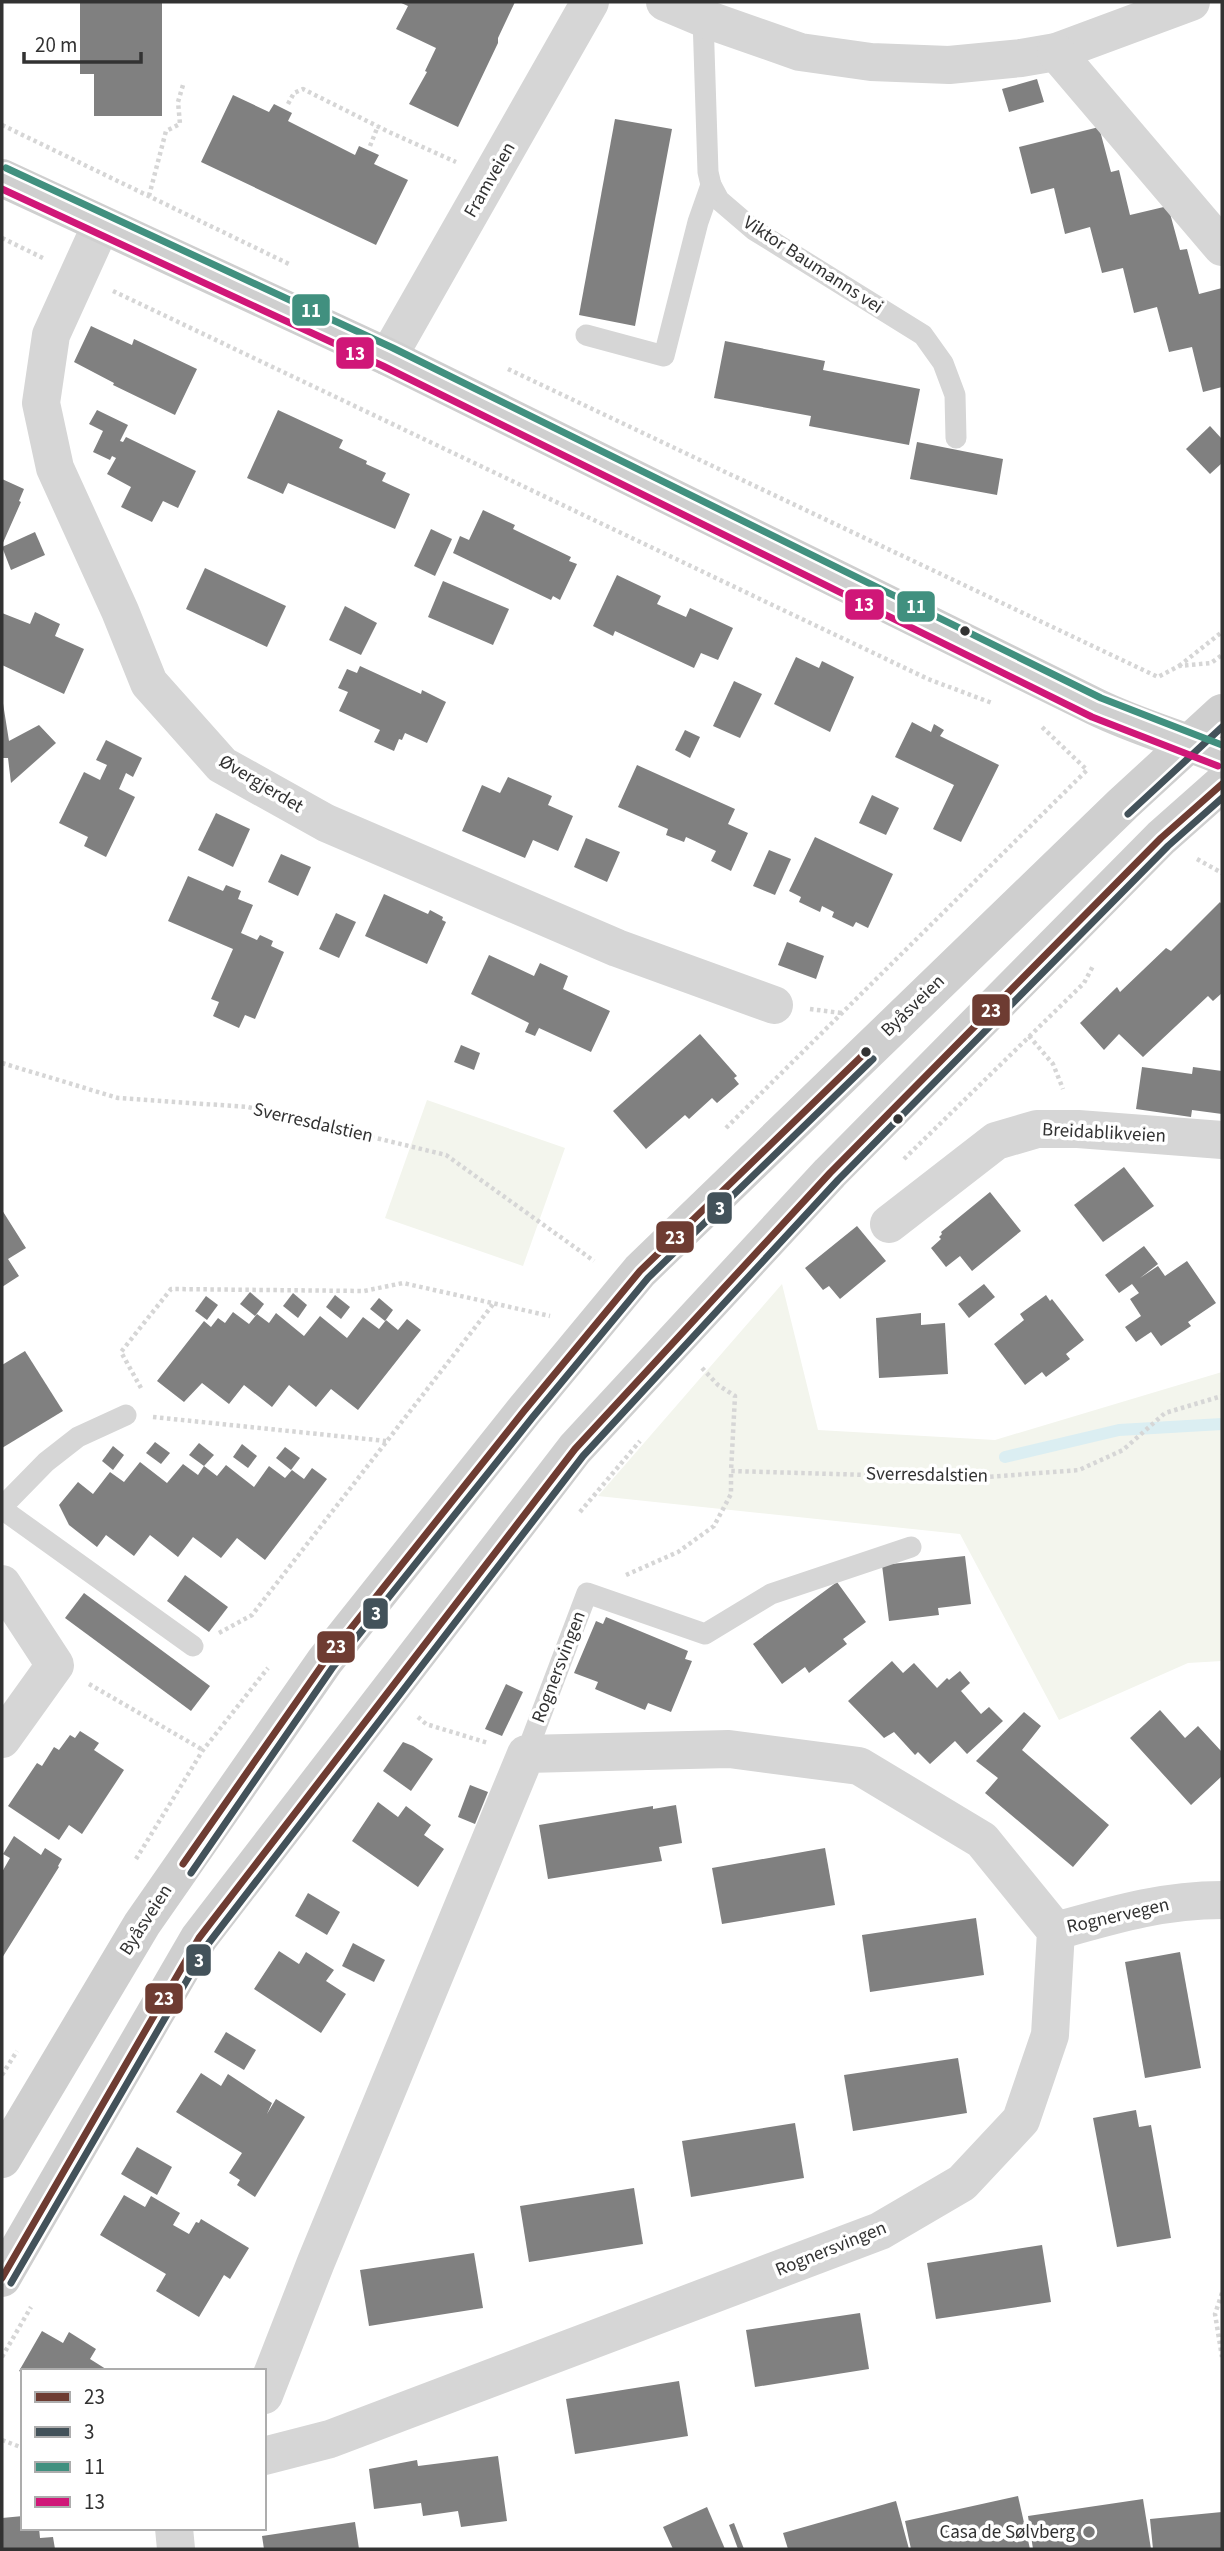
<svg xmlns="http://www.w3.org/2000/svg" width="1224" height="2551" viewBox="0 0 1224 2551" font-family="'Source Sans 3',sans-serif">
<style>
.green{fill:#f3f5ed}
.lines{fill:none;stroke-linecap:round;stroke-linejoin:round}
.stream{stroke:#dbeef2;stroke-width:12}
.building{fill:#808080}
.path{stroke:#d6d6d6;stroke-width:4.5;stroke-dasharray:3.5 3.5;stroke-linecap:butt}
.lane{stroke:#d6d6d6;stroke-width:21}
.street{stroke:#d6d6d6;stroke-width:38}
.secondary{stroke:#cfcfcf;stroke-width:38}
.bus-1-casing{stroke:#fff;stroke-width:12}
.bus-2-casing{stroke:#fff;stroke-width:12}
.bus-3-casing{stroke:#fff;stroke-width:12}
.bus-4-casing{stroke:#fff;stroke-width:12}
.bus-1{stroke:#6e3c32;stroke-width:7}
.bus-2{stroke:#43525a;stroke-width:7}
.bus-3{stroke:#41907f;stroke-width:7}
.bus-4{stroke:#d01778;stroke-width:7}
.bus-dot{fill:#323232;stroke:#fff;stroke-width:2.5}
.poi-dot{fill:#7a7a7a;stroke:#fff;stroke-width:2.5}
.labels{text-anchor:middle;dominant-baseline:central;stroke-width:7;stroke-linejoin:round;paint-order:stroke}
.street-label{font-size:19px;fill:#323232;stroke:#fff}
.poi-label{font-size:19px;fill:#323232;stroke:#fff;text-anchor:end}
.line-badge{stroke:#fff;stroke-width:2.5}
.badge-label{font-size:19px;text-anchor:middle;font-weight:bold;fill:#fff}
</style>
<rect width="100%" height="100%" fill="#fff"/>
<g class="green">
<polygon points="427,1100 565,1148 523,1266 385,1218"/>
<polygon points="782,1284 818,1430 995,1440 1222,1372 1222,1661 1188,1663 1059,1720 960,1534 598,1496"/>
</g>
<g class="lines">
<polyline class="stream" points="1005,1457 1119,1430 1222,1424"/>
</g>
<g class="building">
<polygon points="80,2 162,2 162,116 94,116 94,74 80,74"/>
<polygon points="399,2 515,2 498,38 498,43 458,127 409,104 427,72 425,71 436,48 396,29 408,6"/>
<polygon points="1037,79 1044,102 1009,112 1002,89"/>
<polygon points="233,95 269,112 274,104 292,113 288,121 355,155 359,146 379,155 374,164 408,180 376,245 201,162"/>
<polygon points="615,119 672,129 635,326 579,315"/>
<polygon points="1099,127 1111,172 1119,170 1130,215 1168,206 1180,250 1187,249 1199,294 1222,288 1222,387 1203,392 1192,347 1169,352 1157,307 1134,313 1123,268 1102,273 1090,227 1065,234 1054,188 1031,194 1019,147"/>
<polygon points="91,326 132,345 134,339 197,369 175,415 113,385 114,383 74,362"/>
<polygon points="725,341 825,361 823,370 920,389 909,445 809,426 811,416 714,398"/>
<polygon points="97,410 128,425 120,441 123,442 126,437 196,471 178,508 163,501 152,522 121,507 131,487 107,474 116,458 112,456 110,460 93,452 103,431 89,424"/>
<polygon points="278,410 343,440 339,448 367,461 366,464 386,473 382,481 410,494 395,529 288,483 283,494 247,478"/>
<polygon points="1210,426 1222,439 1222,463 1210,474 1186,449"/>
<polygon points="917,442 1003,459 997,495 910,479"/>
<polygon points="2,479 24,489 19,501 21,502 2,545"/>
<polygon points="483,510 515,525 513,529 571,557 569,561 577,564 560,600 553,596 551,600 453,553 460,536 469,540"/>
<polygon points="431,529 452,539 435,576 414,566"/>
<polygon points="35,532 45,555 11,570 2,547"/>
<polygon points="205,568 286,606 267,647 186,609"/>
<polygon points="617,575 661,596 657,604 686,617 690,608 733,628 718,660 701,653 694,668 615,631 613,636 593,626"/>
<polygon points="443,581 509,609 493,645 428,617"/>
<polygon points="345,606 377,623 361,655 329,640"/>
<polygon points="35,612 60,624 55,636 84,649 64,694 2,665 2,613 30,624"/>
<polygon points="796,657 819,668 822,661 854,677 830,732 774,704"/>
<polygon points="360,666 421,694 422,690 446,702 427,743 405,733 402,740 399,739 394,751 374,742 380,730 339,711 348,692 338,688 347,669 357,673"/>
<polygon points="734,681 762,694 740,738 713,726"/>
<polygon points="2,697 9,741 39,725 56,743 11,783 8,758 2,758"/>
<polygon points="912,722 931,732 934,724 944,730 940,736 999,765 961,842 933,829 954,785 895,757"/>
<polygon points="685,730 700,737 690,758 675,750"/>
<polygon points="106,740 142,758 133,777 126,773 119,789 135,797 106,857 84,846 88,837 59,823 84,772 100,780 107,765 96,760"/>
<polygon points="637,765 735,809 728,824 748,833 731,871 711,861 716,851 686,837 684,842 666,835 668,829 618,807"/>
<polygon points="508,777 552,796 548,805 573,816 558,851 533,840 525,858 462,831 482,785 500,793"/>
<polygon points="872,795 899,808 886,835 859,823"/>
<polygon points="216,813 250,829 233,867 198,850"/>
<polygon points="815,837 893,874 868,928 856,922 853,927 832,917 834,912 822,906 820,912 799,902 801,897 789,891"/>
<polygon points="586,838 620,852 607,882 574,867"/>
<polygon points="769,850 791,859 775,895 753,886"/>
<polygon points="281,854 311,867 298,896 268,882"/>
<polygon points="188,876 223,891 226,885 241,891 238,899 253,905 241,933 257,940 260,935 273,941 271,946 284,952 255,1019 245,1015 239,1028 213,1016 219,1002 211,999 233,949 168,921"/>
<polygon points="384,894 428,914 430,910 443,917 442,920 446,922 427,964 365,936"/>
<polygon points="1220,902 1222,905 1222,993 1213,1001 1208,996 1143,1057 1119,1034 1104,1050 1080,1023 1117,987 1120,992 1166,948 1171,951"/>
<polygon points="336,913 356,922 339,958 319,949"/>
<polygon points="787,942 824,956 816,979 778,965"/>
<polygon points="489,955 534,976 540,963 568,976 563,989 610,1011 591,1052 539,1028 535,1036 525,1032 529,1023 471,994"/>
<polygon points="700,1034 737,1076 734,1078 739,1084 717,1103 712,1098 689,1119 685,1115 646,1149 613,1111"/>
<polygon points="461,1045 480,1053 474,1070 454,1062"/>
<polygon points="1142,1067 1192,1074 1193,1067 1222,1071 1222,1114 1192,1110 1191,1117 1136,1109"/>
<polygon points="1124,1167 1154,1206 1103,1242 1074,1205"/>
<polygon points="990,1192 1021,1231 972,1271 960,1256 946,1267 931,1248 941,1239 939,1237 942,1234 941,1232"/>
<polygon points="2,1210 26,1248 8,1259 19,1276 2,1287"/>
<polygon points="857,1226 886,1261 840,1299 829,1286 823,1290 805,1268"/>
<polygon points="1144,1246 1158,1264 1140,1278 1158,1266 1165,1276 1187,1261 1216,1303 1188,1322 1191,1326 1161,1346 1151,1332 1136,1342 1125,1327 1141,1316 1130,1299 1139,1293 1132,1284 1119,1293 1105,1275"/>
<polygon points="984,1284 995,1297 969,1318 958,1304"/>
<polygon points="250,1292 264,1304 255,1316 240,1304"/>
<polygon points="293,1293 307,1305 298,1318 283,1306"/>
<polygon points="335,1295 350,1307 341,1319 326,1307"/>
<polygon points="1046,1295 1050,1301 1052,1299 1084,1340 1066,1354 1070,1359 1046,1377 1042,1372 1025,1385 994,1344 1024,1320 1020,1314"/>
<polygon points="206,1296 218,1305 207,1320 195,1311"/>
<polygon points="379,1298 393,1310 385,1321 370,1309"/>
<polygon points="233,1312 249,1324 257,1314 269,1323 276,1313 304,1336 320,1316 347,1338 363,1317 379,1329 386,1320 398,1330 407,1319 421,1330 358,1410 331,1389 316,1407 289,1385 272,1407 244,1385 229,1404 202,1383 184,1402 157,1381 204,1321 211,1327 218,1318 225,1323"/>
<polygon points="921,1313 921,1325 945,1323 948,1374 879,1378 876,1318"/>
<polygon points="25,1351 63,1411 2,1448 2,1365"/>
<polygon points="155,1442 170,1453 161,1464 146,1453"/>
<polygon points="199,1443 214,1455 204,1466 189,1455"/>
<polygon points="242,1444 257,1456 248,1468 233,1457"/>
<polygon points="113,1446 124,1455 113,1470 102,1461"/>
<polygon points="285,1447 300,1458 291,1470 276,1458"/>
<polygon points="140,1462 167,1483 183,1464 198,1475 204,1466 217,1476 226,1465 254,1487 269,1466 285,1478 292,1470 304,1479 312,1468 327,1479 265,1560 237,1538 221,1558 193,1537 178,1557 150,1535 134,1556 106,1535 97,1547 69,1525 59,1505 78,1482 93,1494 110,1472 124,1482"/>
<polygon points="965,1556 971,1604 938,1608 939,1615 889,1621 882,1565"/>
<polygon points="185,1575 228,1607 209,1632 167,1601"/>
<polygon points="837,1582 866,1622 843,1639 847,1644 809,1673 805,1667 782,1684 753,1644"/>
<polygon points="84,1593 210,1686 191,1711 65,1618"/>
<polygon points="606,1617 688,1651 685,1659 692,1661 671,1712 648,1703 645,1710 595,1689 598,1682 574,1673 596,1621 603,1624"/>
<polygon points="892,1661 903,1673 914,1663 937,1688 947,1678 949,1680 960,1671 970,1683 961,1691 981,1714 989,1707 1003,1721 967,1754 955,1741 930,1764 918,1752 915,1755 894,1732 884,1738 848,1701"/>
<polygon points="506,1684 523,1692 502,1736 485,1729"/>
<polygon points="1160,1710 1185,1738 1198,1726 1222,1752 1222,1776 1191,1805 1130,1738"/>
<polygon points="1024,1712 1041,1726 1022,1750 1109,1825 1073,1867 985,1793 998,1778 976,1761"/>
<polygon points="80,1731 99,1743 94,1750 124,1770 82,1834 69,1825 59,1840 8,1806 37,1763 42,1766 54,1747 59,1750 70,1735 75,1738"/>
<polygon points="403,1742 413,1746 433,1759 411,1791 383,1771"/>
<polygon points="470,1785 488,1792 475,1824 458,1817"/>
<polygon points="378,1802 398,1817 406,1806 431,1825 424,1835 444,1849 418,1887 352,1841"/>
<polygon points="676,1805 682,1843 659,1847 662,1861 548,1879 539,1825 653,1806 653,1809"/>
<polygon points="14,1836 41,1855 45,1848 62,1859 58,1866 59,1867 2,1958 2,1872 10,1858 3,1854"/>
<polygon points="825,1848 835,1905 722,1924 712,1868"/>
<polygon points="308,1893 340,1912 327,1935 295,1916"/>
<polygon points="976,1918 984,1975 870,1992 862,1935"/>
<polygon points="353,1943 385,1960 374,1982 342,1966"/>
<polygon points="279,1951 299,1964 306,1952 334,1970 326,1981 346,1994 321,2033 254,1989"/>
<polygon points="1180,1952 1201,2068 1145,2078 1125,1962"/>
<polygon points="226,2032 256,2050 244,2070 214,2052"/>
<polygon points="958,2058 967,2113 853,2131 844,2075"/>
<polygon points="201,2073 221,2086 228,2074 272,2103 267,2114 276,2099 305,2117 255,2197 237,2185 240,2180 229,2173 242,2153 176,2112"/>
<polygon points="1136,2110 1139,2127 1151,2125 1171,2238 1117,2247 1093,2118"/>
<polygon points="795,2123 804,2178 691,2197 682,2141"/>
<polygon points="137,2147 172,2167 157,2195 121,2174"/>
<polygon points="634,2188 643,2244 529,2262 520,2206"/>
<polygon points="124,2195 145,2207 151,2196 180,2213 173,2225 189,2234 196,2222 199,2223 201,2219 249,2248 230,2279 224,2275 199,2317 156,2291 166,2274 100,2235"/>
<polygon points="1042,2245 1051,2302 936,2319 927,2263"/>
<polygon points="474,2253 483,2308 369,2326 360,2270"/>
<polygon points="860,2313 869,2369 755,2387 746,2330"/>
<polygon points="42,2331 63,2343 69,2332 96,2349 90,2359 109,2371 23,2371 23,2373 19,2371"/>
<polygon points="679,2381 688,2436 575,2454 566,2399"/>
<polygon points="498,2456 507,2521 461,2527 458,2511 423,2516 421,2503 374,2509 369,2469 417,2460 418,2466"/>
<polygon points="1018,2496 1030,2549 911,2549 905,2521"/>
<polygon points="1143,2499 1151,2549 1033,2549 1028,2516"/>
<polygon points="896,2501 909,2549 788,2549 783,2533"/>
<polygon points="707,2507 725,2549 673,2549 663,2527"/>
<polygon points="1222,2512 1222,2549 1153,2549 1150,2519"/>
<polygon points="23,2516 23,2528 39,2528 40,2538 53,2537 55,2549 2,2549 2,2518"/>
<polygon points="355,2522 359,2549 264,2549 262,2536"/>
<polygon points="734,2523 744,2549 738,2549 729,2525"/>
</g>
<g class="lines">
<g class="path">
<polyline points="288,104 294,93 303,89 389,132 456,162"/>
<polyline points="2,125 291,265"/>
<polyline points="370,146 378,126"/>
<polyline points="149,196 166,131 180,124 178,102 183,85"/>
<polyline points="2,238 45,259"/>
<polyline points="113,291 928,679 992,703"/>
<polyline points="508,369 1158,677 1179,666 1211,663 1222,655"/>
<polyline points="1179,666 1222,632"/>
<polyline points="1197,859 1222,873"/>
<polyline points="810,1009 841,1013"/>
<polyline points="1029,1036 1053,1064 1063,1089"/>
<polyline points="2,1063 118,1098 248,1107 446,1155 594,1261"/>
<polyline points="726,1128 1087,770 1041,726"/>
<polyline points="904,1159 1084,983 1093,966"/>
<polyline points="702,1368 718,1385 735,1396 731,1471 974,1478 1079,1470 1123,1450 1165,1413 1222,1396"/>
<polyline points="141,1388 121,1352 171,1289 364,1291 403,1283 550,1316"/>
<polyline points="153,1417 386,1441"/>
<polyline points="580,1512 640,1441"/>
<polyline points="626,1575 678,1552 714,1526 731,1494 731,1471"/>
<polyline points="219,1633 252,1615 494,1303"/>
<polyline points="89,1684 203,1750"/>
<polyline points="418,1717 426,1724 488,1743"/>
<polyline points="136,1859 203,1750 268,1668"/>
<polyline points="2,2075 17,2051"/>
<polyline points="1222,2293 1215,2314 1222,2357"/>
<polyline points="2,2357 31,2307"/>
<polyline points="2,2440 23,2448"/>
</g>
<g class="lane">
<polyline points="703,18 708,172 711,185 719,200 754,230 923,335 943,363 955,395 956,438"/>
<polyline points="586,335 664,356 698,222 711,185"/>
<polyline points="2,1507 46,1462 78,1437 126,1415"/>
<polyline points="2,1509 193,1646"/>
<polyline points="526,1754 587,1593 705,1634 771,1594 911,1547"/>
</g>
<g class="street">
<polyline points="665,2 703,18 800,52 871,62 949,65 1021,58 1056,52 1191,2"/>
<polyline points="1056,52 1222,247"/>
<polyline points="101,225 51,335 41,403 55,468 120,611 149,683 222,765 326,823 617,948 774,1005"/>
<polyline points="388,357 590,2"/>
<polyline points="889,1224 996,1141 1037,1129 1078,1129 1222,1140"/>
<polyline points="2,1584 55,1665 2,1739"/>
<path d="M 1056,1931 C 1113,1915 1162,1900 1222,1900"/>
<polyline points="264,2395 316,2262 526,1754 729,1749 859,1766 982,1840 1056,1931 1050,2035 1021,2120 962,2183 880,2231 330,2439 264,2456"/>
<polyline points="174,2528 176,2549"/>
</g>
<g class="secondary">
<path d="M 2,178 L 388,357 L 1096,707 C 1137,727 1181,739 1222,756"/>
<polyline points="2,2159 142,1924 325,1661 524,1411 640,1271 1123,804 1222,713"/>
<polyline points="2,2278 199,1938 575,1449 830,1173 1161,838 1222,784"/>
</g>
<g class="bus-1-casing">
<g id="bus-1">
<polyline points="183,1864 325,1661 524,1411 640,1271 866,1052"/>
<polyline points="2,2278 199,1938 575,1449 830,1173 1161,838 1222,784"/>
</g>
</g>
<g class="bus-2-casing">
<g id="bus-2">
<polyline points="1128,814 1222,727"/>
<polyline points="191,1873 333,1667 532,1418 648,1278 873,1059"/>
<polyline points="11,2283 208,1944 583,1456 838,1180 1168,846 1222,798"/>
</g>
</g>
<g class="bus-3-casing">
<polyline id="bus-3" points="6,168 393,348 1101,698 1222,745"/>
</g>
<g class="bus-4-casing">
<polyline id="bus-4" points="2,189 383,366 1092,717 1218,766"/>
</g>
<use href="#bus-1" class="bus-1"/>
<use href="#bus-2" class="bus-2"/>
<use href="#bus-3" class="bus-3"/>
<use href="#bus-4" class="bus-4"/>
</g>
<g class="bus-dot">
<circle cx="965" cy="631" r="6"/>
<circle cx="866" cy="1052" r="6"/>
<circle cx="898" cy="1119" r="6"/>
</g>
<circle class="poi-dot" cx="1089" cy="2532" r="7"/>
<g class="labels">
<g class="street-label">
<text transform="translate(490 180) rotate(-60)">Framveien</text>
<text transform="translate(813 265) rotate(33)">Viktor Baumanns vei</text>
<text transform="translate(261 784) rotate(31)">Øvergjerdet</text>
<text transform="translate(913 1006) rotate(-44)">Byåsveien</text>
<text transform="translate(313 1123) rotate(13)">Sverresdalstien</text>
<text transform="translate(1104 1133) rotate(3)">Breidablikveien</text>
<text transform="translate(927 1475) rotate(1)">Sverresdalstien</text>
<text transform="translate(559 1667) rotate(-69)">Rognersvingen</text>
<text transform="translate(1118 1916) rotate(-13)">Rognervegen</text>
<text transform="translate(146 1920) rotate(-57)">Byåsveien</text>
<text transform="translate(831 2249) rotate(-22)">Rognersvingen</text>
</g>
<g class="poi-label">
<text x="1075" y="2532">Casa de Sølvberg</text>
</g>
</g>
<g class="line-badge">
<rect x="291" y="293" width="40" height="34" rx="7" fill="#41907f"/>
<rect x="335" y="336" width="40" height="34" rx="7" fill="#d01778"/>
<rect x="844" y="588" width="41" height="33" rx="7" fill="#d01778"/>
<rect x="896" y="590" width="40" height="33" rx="7" fill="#41907f"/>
<rect x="971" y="993" width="40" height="34" rx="7" fill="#6e3c32"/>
<rect x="706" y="1191" width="27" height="34" rx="7" fill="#43525a"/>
<rect x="655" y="1220" width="40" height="34" rx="7" fill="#6e3c32"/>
<rect x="362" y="1597" width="27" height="33" rx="7" fill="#43525a"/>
<rect x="316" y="1630" width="40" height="34" rx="7" fill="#6e3c32"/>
<rect x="185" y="1943" width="27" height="34" rx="7" fill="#43525a"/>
<rect x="144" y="1982" width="40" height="33" rx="7" fill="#6e3c32"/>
</g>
<g class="badge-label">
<text x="311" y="317">11</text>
<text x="355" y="360">13</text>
<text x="864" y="611">13</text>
<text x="916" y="613">11</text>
<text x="991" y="1017">23</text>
<text x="720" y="1215">3</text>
<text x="675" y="1244">23</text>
<text x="376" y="1620">3</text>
<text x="336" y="1653">23</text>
<text x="199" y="1967">3</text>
<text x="164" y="2005">23</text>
</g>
<rect width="1224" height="2551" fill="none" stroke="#323232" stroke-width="7"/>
<rect x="21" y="2369" width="245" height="161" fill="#ffffff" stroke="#adadad" stroke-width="2"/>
<rect x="35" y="2392" width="35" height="10" fill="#6e3c32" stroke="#adadad" stroke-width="2"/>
<text x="84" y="2404" font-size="21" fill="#323232">23</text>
<rect x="35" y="2427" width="35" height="10" fill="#43525a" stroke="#adadad" stroke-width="2"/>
<text x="84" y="2439" font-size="21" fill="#323232">3</text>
<rect x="35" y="2462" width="35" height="10" fill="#41907f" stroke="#adadad" stroke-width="2"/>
<text x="84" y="2474" font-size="21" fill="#323232">11</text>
<rect x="35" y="2497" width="35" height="10" fill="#d01778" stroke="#adadad" stroke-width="2"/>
<text x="84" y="2509" font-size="21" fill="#323232">13</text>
<path d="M24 52v10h117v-10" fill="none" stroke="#323232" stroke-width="3.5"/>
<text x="35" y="52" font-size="21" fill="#323232" stroke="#ffffff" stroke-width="5" paint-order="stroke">20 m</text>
</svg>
